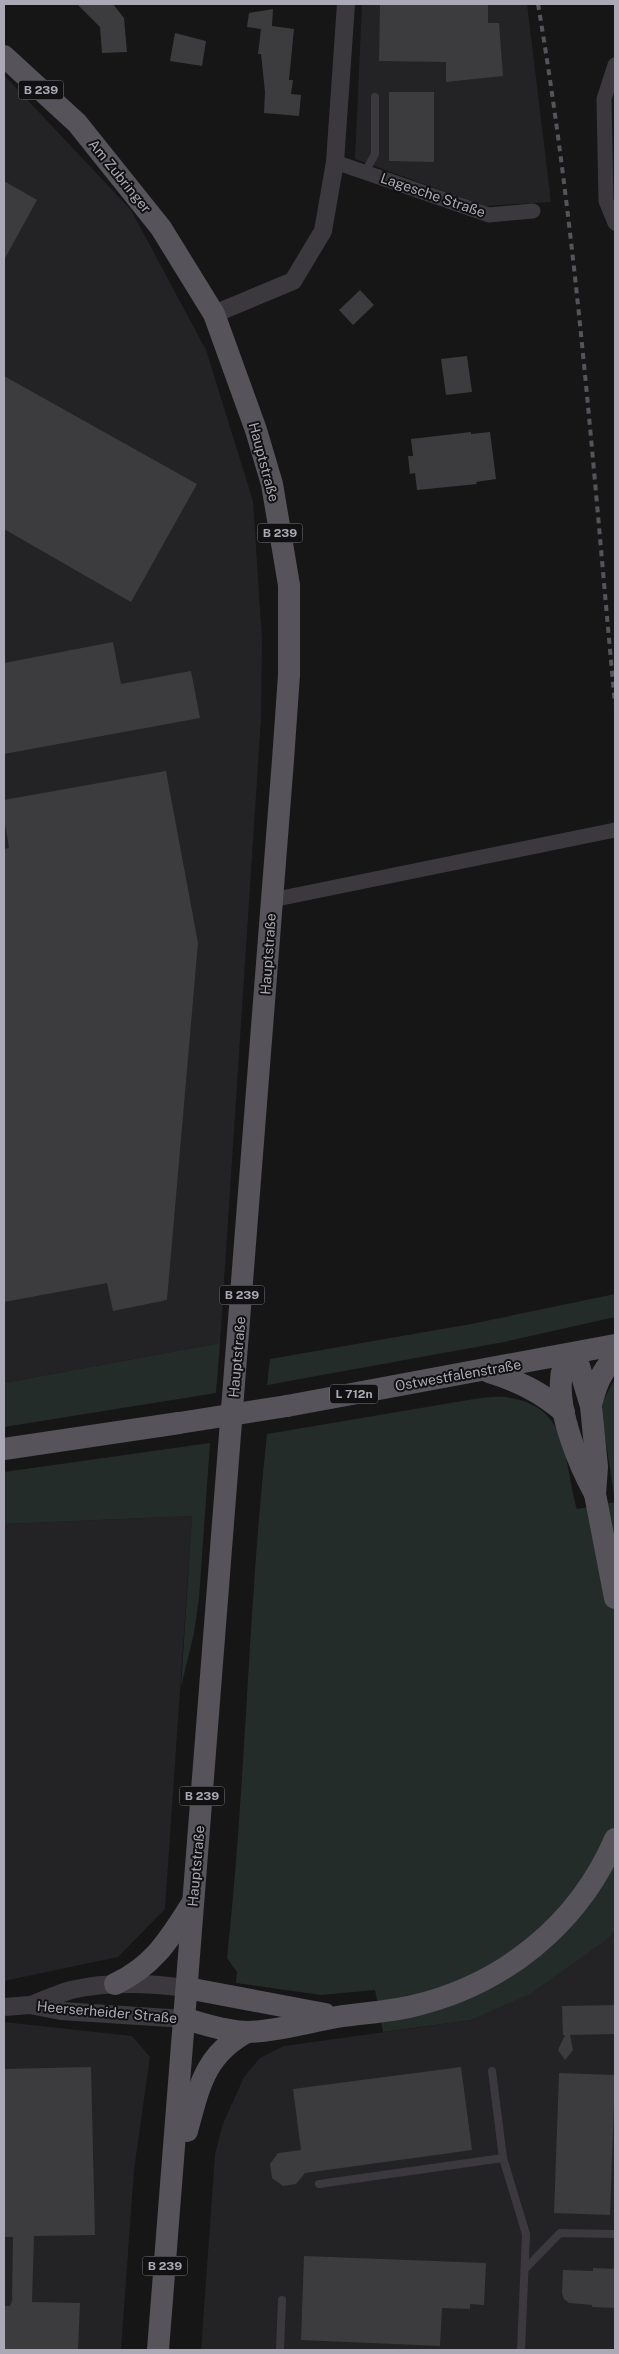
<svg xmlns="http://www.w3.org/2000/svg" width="619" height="2354" viewBox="0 0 619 2354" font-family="'Public Sans',sans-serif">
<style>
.built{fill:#232224}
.grass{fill:#242c29}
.building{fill:#3c3b3e}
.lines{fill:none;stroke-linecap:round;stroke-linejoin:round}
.service{stroke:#3b393e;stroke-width:8}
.minor{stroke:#3b393e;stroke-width:15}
.tertiary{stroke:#3b393e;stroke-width:18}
.primary{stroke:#56545a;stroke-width:22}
.rail{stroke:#56545a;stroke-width:4;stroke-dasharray:6 5;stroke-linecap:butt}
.primary-bridge{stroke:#56545a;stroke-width:22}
.labels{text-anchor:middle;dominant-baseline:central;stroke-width:4;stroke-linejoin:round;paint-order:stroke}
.shield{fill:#111112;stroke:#7e7b85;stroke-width:1}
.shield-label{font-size:12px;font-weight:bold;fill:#aca9b6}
.street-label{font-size:14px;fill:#aca9b6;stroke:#111112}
</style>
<rect width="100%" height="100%" fill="#161617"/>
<g class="built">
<polygon points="362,4 527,4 551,202 485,206 355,159"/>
<polygon points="4,75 131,210 206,350 253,501 262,639 261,719 220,1343 4,1383"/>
<polygon points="192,1516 165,1909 118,1957 4,1981 4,1524"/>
<polygon points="615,1930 615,2350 201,2350 215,2155 222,2126 244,2077 260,2058 284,2046 471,2020 610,1937"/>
<polygon points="4,2022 132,2036 150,2057 134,2170 121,2350 4,2350"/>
</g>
<g class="grass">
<polygon points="615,1294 615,1317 504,1342 267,1385 270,1359 471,1324"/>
<polygon points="220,1343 216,1393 4,1427 4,1383"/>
<path d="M 615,1379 L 615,1930 L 610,1937 L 530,1994 L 471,2020 L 383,2032 L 375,1990 L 321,1995 L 236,1983 L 237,1972 L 227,1958 C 246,1784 248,1608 267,1434 L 474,1399 C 483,1398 495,1396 505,1397 C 571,1405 563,1460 577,1509 L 615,1502 L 602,1416 L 603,1401 Z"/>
<polygon points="210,1443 199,1598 194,1633 181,1687 192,1516 4,1524 4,1472"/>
</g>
<g class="building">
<polygon points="77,4 113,4 124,18 127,52 102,53 100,27"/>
<polygon points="380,4 488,4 488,23 499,23 503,76 446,82 446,62 379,61"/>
<polygon points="273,9 272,26 294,29 289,80 293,80 291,94 301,95 299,116 264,113 265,92 261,54 258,54 261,29 247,27 249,13"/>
<polygon points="175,33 206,41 202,66 170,61"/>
<polygon points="389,92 434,92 434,162 389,161"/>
<polygon points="4,181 37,200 4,260"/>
<polygon points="360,290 374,305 353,325 339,310"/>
<polygon points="467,356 472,392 446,395 441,359"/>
<polygon points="4,376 197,484 131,602 4,529"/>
<polygon points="471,432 471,434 490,432 496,479 476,482 477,484 417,490 415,473 410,474 408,456 413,456 411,439"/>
<polygon points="113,642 121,684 191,671 200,718 4,754 4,663"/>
<polygon points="166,771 198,943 167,1300 113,1311 107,1283 4,1302 4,849 9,848 4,818 4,800"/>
<polygon points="615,2005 615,2034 570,2035 573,2050 565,2060 558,2050 565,2035 563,2035 562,2006"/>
<polygon points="91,2067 95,2235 34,2236 32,2302 80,2303 78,2350 4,2350 4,2306 10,2306 12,2301 13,2237 4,2237 4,2069"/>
<polygon points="461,2067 472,2150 305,2173 296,2184 283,2186 272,2178 270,2164 278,2153 301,2150 293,2089"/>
<polygon points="559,2073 615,2075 610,2215 554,2213"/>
<polygon points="304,2256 486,2263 484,2305 470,2304 470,2309 442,2308 440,2346 301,2340"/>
<polygon points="593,2268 615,2269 615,2308 592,2307 592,2305 569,2303 564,2299 562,2293 563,2270 593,2271"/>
</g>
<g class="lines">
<g class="service">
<polyline points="365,172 375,154 375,97"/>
<polyline points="492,2071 503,2158 526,2234 521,2350"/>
<polyline points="319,2184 503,2158"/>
<polyline points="526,2268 560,2233 615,2234"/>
<polyline points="280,2350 282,2300"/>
</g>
<g class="minor">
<polyline points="615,65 604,99 606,201 615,223"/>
<polyline points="335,162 489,215 533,211"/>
<polyline points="272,900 615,830"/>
</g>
<g class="tertiary">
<polyline points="214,314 293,281 323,231 335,162 346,4"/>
<path d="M 31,2005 C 44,2000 57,1994 71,1990 C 109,1981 148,1983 187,1988"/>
<polyline points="4,2007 30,2005 61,2011 185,2019"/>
</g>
<g class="primary">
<polyline points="4,56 77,123 161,228 214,314 256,430 272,484 289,585 289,675 283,760 158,2350"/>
<polyline points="569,1355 579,1366 591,1406 597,1467 595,1494 615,1598"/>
<path d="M 569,1355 C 565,1363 561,1371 561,1380 C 558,1414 579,1465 595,1494"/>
<path d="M 489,1372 C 518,1381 541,1392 564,1412"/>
<path d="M 591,1405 C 596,1385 601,1372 615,1357"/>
<polyline points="287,1406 615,1345"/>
<polyline points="4,1449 179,1423"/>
<path d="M 115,1984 C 155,1965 170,1938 193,1902"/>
<polyline points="187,1988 325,2014"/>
<path d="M 185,2019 C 205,2024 226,2032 248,2032 C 278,2031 308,2022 337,2017 C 363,2013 388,2012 413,2006 C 503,1985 578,1925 615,1839"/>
<path d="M 187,2131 C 199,2088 204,2055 247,2032"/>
</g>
<path class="rail" d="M 538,4 C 577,235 593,470 615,704"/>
<polyline class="primary-bridge" points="179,1423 287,1406"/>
</g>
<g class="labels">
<g class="shield">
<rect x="18.5" y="80.5" width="45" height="19" rx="4"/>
<rect x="257.5" y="523.5" width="45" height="19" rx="4"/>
<rect x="219.5" y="1285.5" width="45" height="19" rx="4"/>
<rect x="330" y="1384.5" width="48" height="19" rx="4"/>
<rect x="179.5" y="1786.5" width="45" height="19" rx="4"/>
<rect x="142.5" y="2256.5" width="45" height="19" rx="4"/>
</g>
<g class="shield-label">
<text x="41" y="90">B 239</text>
<text x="280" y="533">B 239</text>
<text x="242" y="1295">B 239</text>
<text x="354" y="1394">L 712n</text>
<text x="202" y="1796">B 239</text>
<text x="165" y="2266">B 239</text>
</g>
<g class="street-label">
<text transform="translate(120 176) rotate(51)">Am Zubringer</text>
<text transform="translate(433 195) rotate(19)">Lagesche Straße</text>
<text transform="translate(264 462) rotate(75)">Hauptstraße</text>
<text transform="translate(268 954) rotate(-86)">Hauptstraße</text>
<text transform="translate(237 1357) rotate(-85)">Hauptstraße</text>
<text transform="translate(458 1375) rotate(-10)">Ostwestfalenstraße</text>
<text transform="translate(196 1866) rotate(-85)">Hauptstraße</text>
<text transform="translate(107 2012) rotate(5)">Heerserheider Straße</text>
</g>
</g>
<rect width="619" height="2354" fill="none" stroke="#aca9b6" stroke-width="10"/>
</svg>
